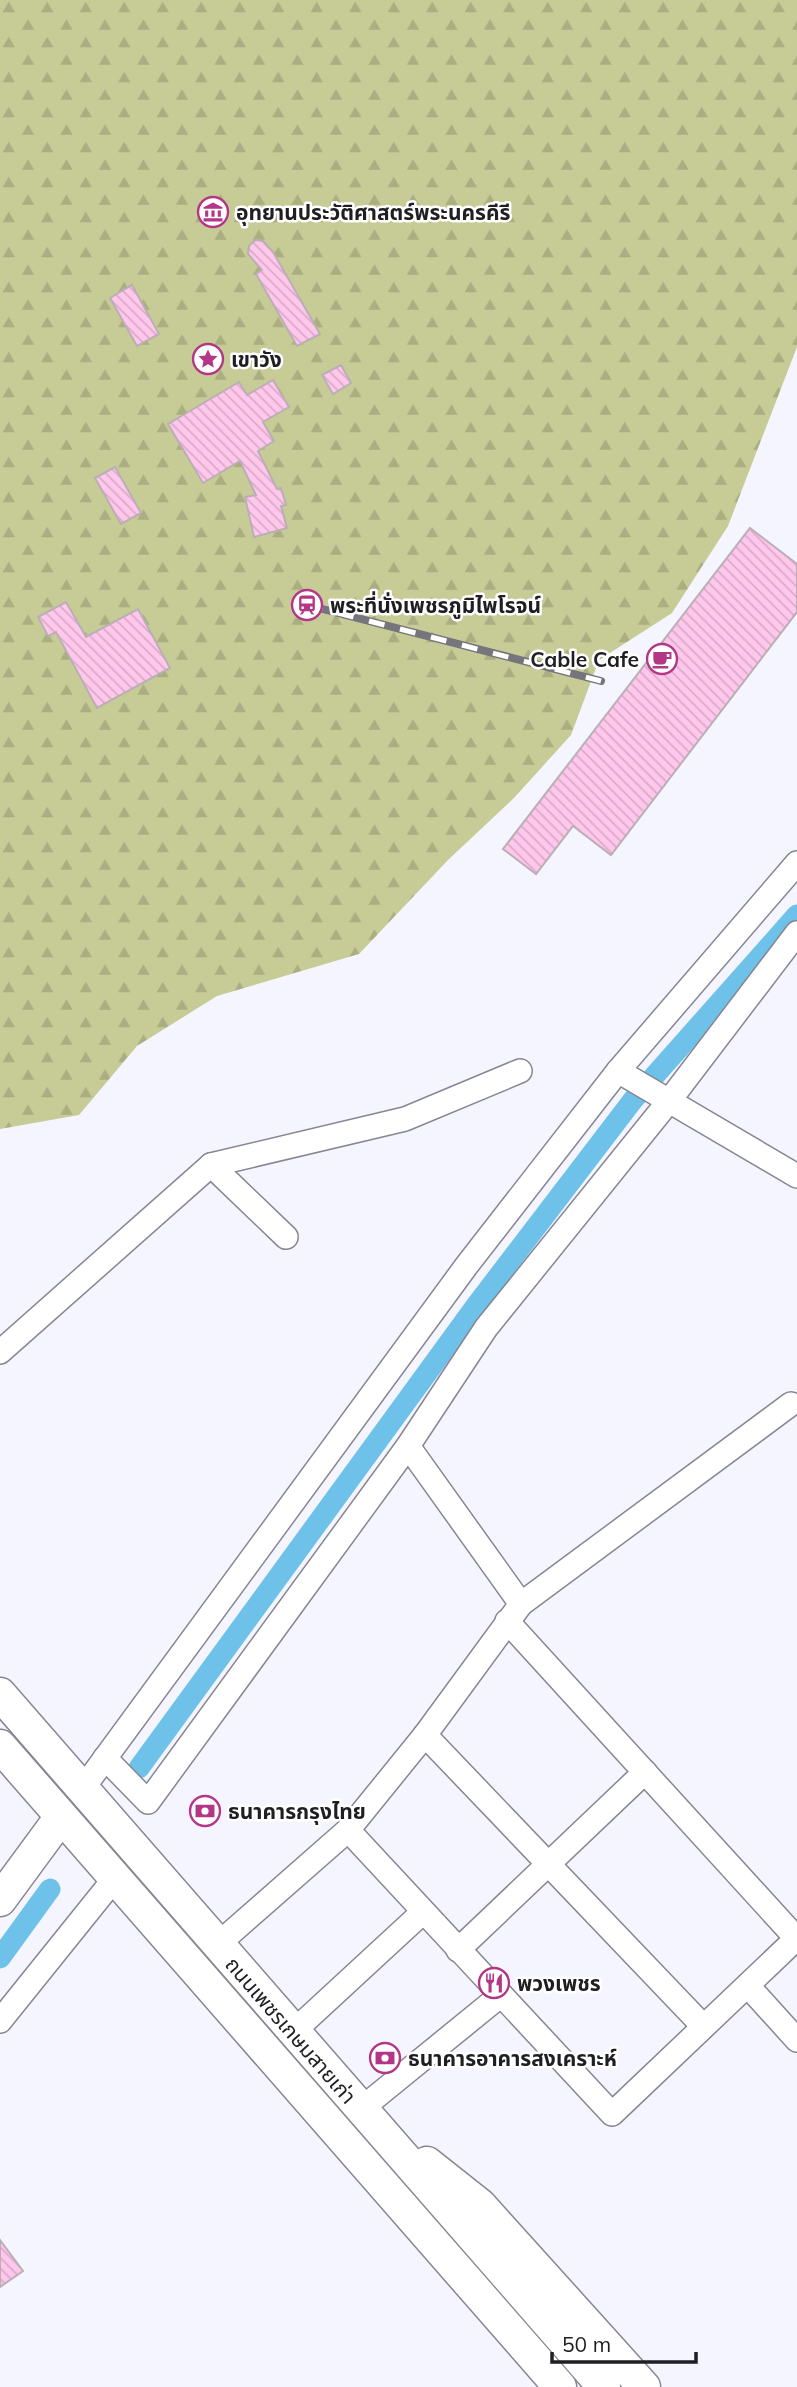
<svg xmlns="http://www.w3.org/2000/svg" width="797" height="2387" viewBox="0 0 797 2387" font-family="Mulish,'Noto Sans Thai',sans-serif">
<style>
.forest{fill:url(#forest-firs)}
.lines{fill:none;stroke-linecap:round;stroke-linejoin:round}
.canal{stroke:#6ec2e9;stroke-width:21}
.building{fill:url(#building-back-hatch);stroke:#bbafb6;stroke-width:2}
.street-casing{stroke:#878692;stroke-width:26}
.secondary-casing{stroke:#878692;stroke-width:35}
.street{stroke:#fff;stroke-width:23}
.secondary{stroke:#fff;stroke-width:32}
.rail-casing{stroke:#75757c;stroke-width:8}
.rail{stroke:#fff;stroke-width:5;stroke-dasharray:16;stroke-linecap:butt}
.labels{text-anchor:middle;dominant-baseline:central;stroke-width:5;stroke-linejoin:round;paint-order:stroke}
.poi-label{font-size:21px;font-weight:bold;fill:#1f1e23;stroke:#fff;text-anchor:start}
.street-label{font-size:21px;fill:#1f1e23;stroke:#fff}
</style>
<defs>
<pattern id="forest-firs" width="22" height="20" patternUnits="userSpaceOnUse" patternTransform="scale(1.75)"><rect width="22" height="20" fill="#c7cb96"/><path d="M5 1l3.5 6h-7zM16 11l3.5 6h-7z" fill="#aaae81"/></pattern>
<pattern id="building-back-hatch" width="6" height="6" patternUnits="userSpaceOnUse" patternTransform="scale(1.75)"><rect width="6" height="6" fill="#ffc7eb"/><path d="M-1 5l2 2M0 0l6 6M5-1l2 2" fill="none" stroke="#daaac9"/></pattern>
</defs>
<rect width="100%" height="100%" fill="#f5f5ff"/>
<polygon class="forest" points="0,0 797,0 797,347 728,526 672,613 599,660 571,735 514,798 448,860 359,954 217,996 137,1046 79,1115 0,1129"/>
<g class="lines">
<g class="canal">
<polyline points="139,1768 478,1303 633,1100 797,915"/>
<polyline points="0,1958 50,1889"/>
</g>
</g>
<g class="building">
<polygon points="255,240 263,241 273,252 320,334 297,346 256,274 262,270 248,254 249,246"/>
<polygon points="132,285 159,334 137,346 110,298"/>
<polygon points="341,365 351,383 333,394 322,375"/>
<polygon points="273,380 289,407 263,422 274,441 258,451 277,489 281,488 286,505 281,506 287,528 254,537 245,497 256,495 240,461 203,483 168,424 239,382 247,395"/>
<polygon points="115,467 141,513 121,524 95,478"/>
<polygon points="750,528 797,564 797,612 611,855 573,826 536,874 503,849"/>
<polygon points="66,602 86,637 138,609 170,668 97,708 56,632 48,636 38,617"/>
<polygon points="0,2240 23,2271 0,2287"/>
</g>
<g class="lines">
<g class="street-casing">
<g id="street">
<polyline points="618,1071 797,1176"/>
<polyline points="211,1165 286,1237"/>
<polyline points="0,1352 211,1165 405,1119 520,1071"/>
<polyline points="521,1604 791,1404"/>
<polyline points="507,1621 797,1939"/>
<polyline points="425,1735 703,2026"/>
<polyline points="105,1758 148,1802 408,1446 486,1328 669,1101 797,933"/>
<polyline points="81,1791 467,1265 618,1071 797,863"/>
<polyline points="348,1830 612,2114 797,1938"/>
<polyline points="217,1945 348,1830 425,1735 521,1604 408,1446"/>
<polyline points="458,1950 645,1772"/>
<polyline points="748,1986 797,2040"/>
<polyline points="0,2021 115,1878"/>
<polyline points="293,2032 423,1912"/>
<polyline points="361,2109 501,1995"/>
</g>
</g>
<g class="secondary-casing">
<g id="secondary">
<polyline points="0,1694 604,2387"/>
<polyline points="0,1746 560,2387"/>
<polyline points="0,1900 61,1817"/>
<polyline points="427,2163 480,2205 644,2387"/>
</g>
</g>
<use href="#street" class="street"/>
<use href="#secondary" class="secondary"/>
<g class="rail-casing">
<polyline id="rail" points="307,605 601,681"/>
</g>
<use href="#rail" class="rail"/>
</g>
<defs>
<g id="museum-ring" transform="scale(1.575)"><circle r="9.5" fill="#fff" stroke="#b43787" stroke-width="1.5"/><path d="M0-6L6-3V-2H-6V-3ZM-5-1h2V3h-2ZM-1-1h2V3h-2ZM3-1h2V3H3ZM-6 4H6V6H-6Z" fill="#b43787"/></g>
<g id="sight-ring" transform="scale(1.575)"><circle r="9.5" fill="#fff" stroke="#b43787" stroke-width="1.5"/><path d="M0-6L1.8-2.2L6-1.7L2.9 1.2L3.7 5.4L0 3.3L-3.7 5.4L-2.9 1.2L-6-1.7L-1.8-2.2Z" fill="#b43787"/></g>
<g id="station-ring" transform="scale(1.575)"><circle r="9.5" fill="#fff" stroke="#b43787" stroke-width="1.5"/><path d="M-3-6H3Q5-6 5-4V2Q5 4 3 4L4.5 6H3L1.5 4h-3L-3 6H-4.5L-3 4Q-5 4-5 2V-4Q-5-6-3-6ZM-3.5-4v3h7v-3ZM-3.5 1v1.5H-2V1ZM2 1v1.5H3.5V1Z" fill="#b43787"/></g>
<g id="cafe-ring" transform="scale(1.575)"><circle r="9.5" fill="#fff" stroke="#b43787" stroke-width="1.5"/><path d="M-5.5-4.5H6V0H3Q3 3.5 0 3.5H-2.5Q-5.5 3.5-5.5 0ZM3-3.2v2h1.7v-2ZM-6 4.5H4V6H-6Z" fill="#b43787"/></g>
<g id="bank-ring" transform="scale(1.575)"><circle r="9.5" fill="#fff" stroke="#b43787" stroke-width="1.5"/><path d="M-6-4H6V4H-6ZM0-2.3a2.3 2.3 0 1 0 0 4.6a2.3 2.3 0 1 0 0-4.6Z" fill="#b43787"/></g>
<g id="restaurant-ring" transform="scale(1.575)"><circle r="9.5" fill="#fff" stroke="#b43787" stroke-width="1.5"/><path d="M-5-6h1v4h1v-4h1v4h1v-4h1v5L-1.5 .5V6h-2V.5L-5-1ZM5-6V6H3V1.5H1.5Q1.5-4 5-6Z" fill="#b43787"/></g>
</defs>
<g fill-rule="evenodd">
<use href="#museum-ring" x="213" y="212"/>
<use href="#sight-ring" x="208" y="359"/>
<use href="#station-ring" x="307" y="605"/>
<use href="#cafe-ring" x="662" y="659"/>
<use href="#bank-ring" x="205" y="1811"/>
<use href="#restaurant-ring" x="494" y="1983"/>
<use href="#bank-ring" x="385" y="2058"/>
</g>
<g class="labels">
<g class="poi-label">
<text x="236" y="212">อุทยานประวัติศาสตร์พระนครคีรี</text>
<text x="231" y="359">เขาวัง</text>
<text x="330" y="605">พระที่นั่งเพชรภูมิไพโรจน์</text>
<text x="639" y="659" text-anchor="end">Cable Cafe</text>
<text x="228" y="1811">ธนาคารกรุงไทย</text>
<text x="517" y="1983">พวงเพชร</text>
<text x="408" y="2058">ธนาคารอาคารสงเคราะห์</text>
</g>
<g class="street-label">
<text transform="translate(291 2030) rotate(49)">ถนนเพชรเกษมสายเก่า</text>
</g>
</g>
<path d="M552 2352v10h144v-10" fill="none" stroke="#1f1e23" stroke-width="3.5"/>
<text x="562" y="2352" font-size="21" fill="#1f1e23" stroke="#ffffff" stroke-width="5" paint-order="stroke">50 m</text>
</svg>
